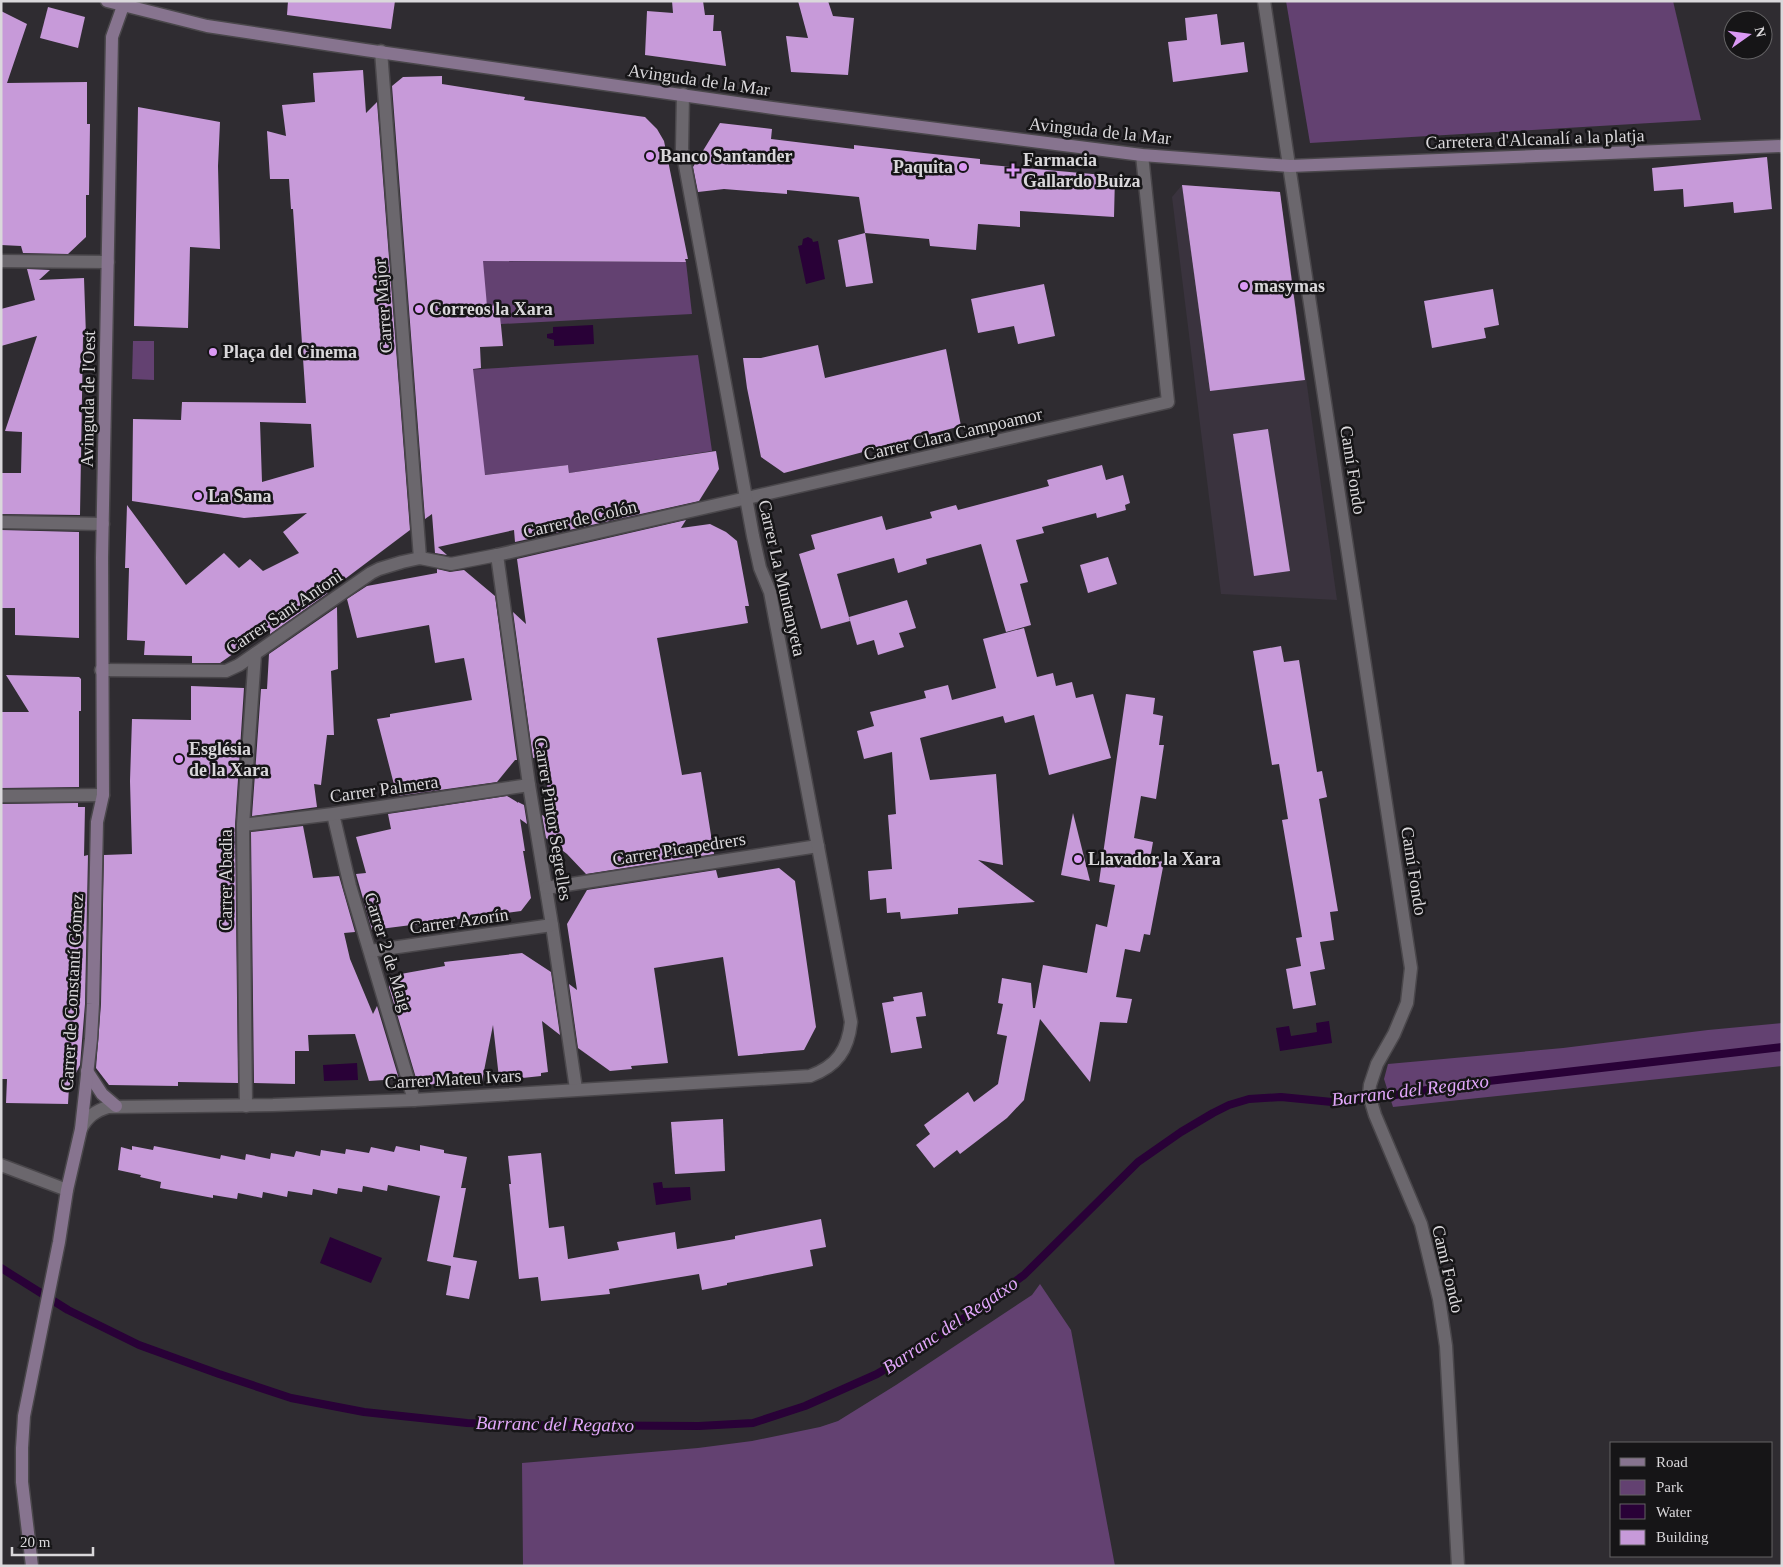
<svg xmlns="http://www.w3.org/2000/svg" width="1783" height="1567" viewBox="0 0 1783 1567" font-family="'Times New Roman',serif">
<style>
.built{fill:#3a333e}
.green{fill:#634171}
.water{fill:#290137}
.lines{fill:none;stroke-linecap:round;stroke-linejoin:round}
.stream{stroke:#290137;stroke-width:8}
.building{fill:#c79ad9;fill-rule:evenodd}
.street-casing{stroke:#4a474b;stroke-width:15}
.secondary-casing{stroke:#4a474b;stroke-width:15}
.street{stroke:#6b676d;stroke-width:12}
.secondary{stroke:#87748f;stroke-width:12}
.poi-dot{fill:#db99f5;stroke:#161517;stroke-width:2}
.labels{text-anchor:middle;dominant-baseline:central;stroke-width:5;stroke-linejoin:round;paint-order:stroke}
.street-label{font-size:18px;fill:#dad8db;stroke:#161517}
.poi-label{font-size:18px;font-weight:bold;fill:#dad8db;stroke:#161517;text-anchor:start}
.water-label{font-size:19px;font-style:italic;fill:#e2a7fb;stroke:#161517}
</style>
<rect width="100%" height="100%" fill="#2f2c31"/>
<polygon class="built" points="1182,185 1280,192 1337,600 1221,594 1172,197"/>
<g class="green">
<polygon points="1286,1 1673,1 1701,120 1310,143"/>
<polygon points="480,261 686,262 692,314 501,324 499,305 487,306"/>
<polygon points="133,341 154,341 154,380 132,379"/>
<polygon points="698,355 712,451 569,473 568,465 484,475 450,371"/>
<polygon points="1782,1023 1782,1066 1393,1107 1384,1079 1388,1064 1563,1048 1708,1030"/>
<polygon points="1040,1284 1071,1330 1115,1566 523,1566 522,1463 698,1448 752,1441 820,1427 838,1421 896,1385 1032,1295"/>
</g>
<g class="water">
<polygon points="808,237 812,239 813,242 818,241 825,279 806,284 798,246 802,245 803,239"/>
<polygon points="593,325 594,344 554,346 554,340 547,338 547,334 553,333 553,327"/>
<polygon points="1329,1021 1332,1043 1280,1051 1276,1028 1289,1026 1291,1036 1317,1032 1316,1023"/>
<polygon points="357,1063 358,1080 324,1081 323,1065"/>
<polygon points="662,1182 663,1188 690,1187 691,1200 656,1205 653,1183"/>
<polygon points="330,1237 382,1258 371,1283 320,1263"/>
</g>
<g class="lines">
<polyline class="stream" points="1,1268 68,1310 139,1345 219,1374 291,1398 364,1412 467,1423 519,1425 699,1426 753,1423 805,1406 877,1374 932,1341 1024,1275 1138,1162 1181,1132 1213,1113 1229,1105 1249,1099 1281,1097 1332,1102 1370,1099 1471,1083 1782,1047"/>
</g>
<g class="building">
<polygon points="288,1 395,1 391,29 287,15"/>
<polygon points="672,1 703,1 705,15 714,15 713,31 721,31 726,66 645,55 647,11 673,13"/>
<polygon points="798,1 828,1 833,16 854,18 848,75 791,72 786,36 808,38"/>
<polygon points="48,7 85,17 78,48 40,38"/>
<polygon points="1,11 27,24 7,83 87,82 87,124 90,124 89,195 86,195 86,237 68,254 23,253 21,246 1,245"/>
<polygon points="1217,14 1221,45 1244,42 1248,72 1173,82 1168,42 1187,40 1185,18"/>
<path d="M 363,70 L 366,113 L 377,102 L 410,530 L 325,594 L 328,593 L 270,634 L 270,628 L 220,663 L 192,663 L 192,656 L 144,655 L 145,641 L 127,640 L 129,568 L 125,568 L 127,505 L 186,585 L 224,553 L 239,568 L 250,559 L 263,571 L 299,553 L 283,532 L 307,513 L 244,518 L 132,501 L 133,419 L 181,420 L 182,402 L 306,403 L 293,209 L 291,209 L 289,179 L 270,179 L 267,131 L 286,136 L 282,105 L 315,102 L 313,73 ZM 260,422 L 311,424 L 314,467 L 262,482 Z"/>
<polygon points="442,76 442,84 525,97 524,100 645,117 657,129 664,141 688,259 685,259 686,262 483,261 487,306 499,305 503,346 480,347 481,368 473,369 485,475 568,465 569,473 716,451 719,469 699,501 515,542 514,530 438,547 447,555 435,553 432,514 425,519 392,86 403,77"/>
<polygon points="138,107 220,122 218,166 220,249 190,247 188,328 134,326"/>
<polygon points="720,123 772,129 771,139 854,149 854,145 924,153 980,159 980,164 1115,176 1114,217 1020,211 1020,227 978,224 976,250 930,246 929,239 865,233 859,197 787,190 787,194 724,189 698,192 693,167"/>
<polygon points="1767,157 1772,209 1734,213 1733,202 1684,207 1683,189 1654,191 1652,168"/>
<polygon points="1182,185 1280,192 1305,380 1210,391"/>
<polygon points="865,233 873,283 846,287 838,240"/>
<polygon points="27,269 50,270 39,280 84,278 86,336 83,337 80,515 1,514 1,473 21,473 22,432 5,431 37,336 1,346 1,309 35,300"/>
<polygon points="1044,284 1055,336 1018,344 1014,326 978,333 971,299"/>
<polygon points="1493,289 1499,325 1484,328 1486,338 1432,348 1424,301"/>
<polygon points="818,345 825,378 946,349 961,426 784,473 761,457 747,388 743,358 761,358"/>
<polygon points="1268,429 1290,571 1254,576 1233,434"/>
<polygon points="1102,465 1106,480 1123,475 1130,503 1125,505 1126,510 1097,518 1096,513 1042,527 1044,533 1016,540 1028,582 1020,584 1031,625 1006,632 981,544 926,559 927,564 898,573 894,558 837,574 850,621 821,629 799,554 815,549 811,535 882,516 886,530 932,518 930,512 956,505 958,510 1049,486 1047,480"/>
<polygon points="686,520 681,528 710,524 726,532 737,541 749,606 745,606 748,623 657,638 682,775 701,772 714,854 586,874 567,854 546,838 542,815 552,820 543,756 533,758 513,612 526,624 517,559"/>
<polygon points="1,530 79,532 79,638 15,635 15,608 1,608"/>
<polygon points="1108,557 1117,584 1088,593 1080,565"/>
<polygon points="437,569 450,572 464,570 495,596 517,760 515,760 497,782 397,796 377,719 390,717 390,714 472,700 464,658 435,663 429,625 357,638 347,599 367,586 437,573"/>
<polygon points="907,600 916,628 899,633 904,647 878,655 874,640 857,645 849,617"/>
<polygon points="337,607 338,669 331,671 334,735 327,735 321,785 314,784 317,807 252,816 261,689 267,689 269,654"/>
<polygon points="1024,628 1037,677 1053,673 1056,686 1072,682 1076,698 1093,694 1111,758 1049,775 1034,715 1005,723 1003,716 920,738 930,780 996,774 1003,865 978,860 1035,902 958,908 958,914 901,919 900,912 887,913 886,898 870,900 868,871 892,869 888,815 896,814 892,752 864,759 857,731 874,726 870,712 926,698 924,691 948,685 952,700 996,688 983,639"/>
<polygon points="1281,646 1284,662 1299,660 1317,772 1322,771 1327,797 1319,799 1338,911 1330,912 1334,940 1320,942 1325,969 1310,972 1316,1005 1293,1009 1286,969 1301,966 1296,938 1302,937 1282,820 1288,819 1279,764 1272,765 1253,651"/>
<polygon points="6,675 79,677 81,679 81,711 79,711 79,787 1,788 1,712 29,712"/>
<polygon points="191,686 244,688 235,825 238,1083 178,1082 178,1086 109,1085 96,1068 101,1004 104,855 132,854 130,781 132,719 191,720"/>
<polygon points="1126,694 1155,698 1153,714 1163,716 1159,745 1164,745 1156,799 1141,796 1134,838 1153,842 1150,859 1164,862 1150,935 1144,934 1140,952 1125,949 1116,997 1132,999 1127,1023 1100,1022 1090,1082 1040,1019 1024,1100 1007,1118 960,1154 957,1150 934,1168 916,1145 930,1134 924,1125 968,1092 974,1102 998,1084 1007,1036 997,1034 1003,1004 998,1003 1002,978 1031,983 1033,1008 1035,1008 1043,965 1087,973 1096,924 1107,927 1115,885 1099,882"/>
<polygon points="507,796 517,802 517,803 518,802 524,805 527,824 520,819 525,851 523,851 531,898 521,911 372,930 356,874 366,873 356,837 391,829 388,814"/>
<polygon points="78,803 78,807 85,807 84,856 88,855 85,1004 80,1065 69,1087 68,1104 6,1103 7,1079 1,1079 1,804"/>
<polygon points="1073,813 1090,881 1061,875"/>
<polygon points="303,826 313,878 339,876 355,932 344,933 350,959 373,1014 377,1006 399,1079 369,1081 355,1034 308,1035 309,1051 295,1051 295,1084 254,1083 251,832"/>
<polygon points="779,868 795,881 816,1027 804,1050 738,1056 723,957 654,968 668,1063 631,1066 632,1069 610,1071 578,1048 569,984 577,990 567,924 587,890 716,870 718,878"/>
<polygon points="522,953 551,972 560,1035 542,1021 548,1072 541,1073 541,1076 513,1079 512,1076 499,1078 493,1025 482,1081 422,1085 419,1078 416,1078 389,987 395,975 445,966 444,962"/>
<polygon points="922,992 926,1016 916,1017 922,1048 891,1053 882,1003 894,1001 893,997"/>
<polygon points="723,1119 725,1171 675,1174 671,1122"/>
<polygon points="420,1145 444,1150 444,1153 467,1157 461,1188 466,1188 453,1257 477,1261 469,1299 446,1295 451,1266 427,1261 440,1196 388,1185 387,1191 363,1186 362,1192 338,1188 337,1194 313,1189 312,1195 288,1191 287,1197 263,1192 262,1198 238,1193 237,1199 213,1195 213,1198 160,1188 161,1182 140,1177 141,1175 118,1170 121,1147 132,1150 132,1146 153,1150 154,1146 220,1159 221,1155 245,1160 246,1154 270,1159 271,1153 294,1157 296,1151 320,1156 321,1150 345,1154 346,1149 369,1153 371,1147 394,1152 396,1146 420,1151"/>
<polygon points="541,1153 549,1228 564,1226 568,1259 619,1250 617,1242 675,1232 677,1249 735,1239 735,1236 821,1219 826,1247 810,1250 813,1266 727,1283 727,1285 702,1290 699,1274 609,1289 610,1294 541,1301 538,1277 519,1279 509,1184 511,1184 508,1156"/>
</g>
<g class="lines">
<g class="street-casing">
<g id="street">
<polyline points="1264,1 1411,968 1407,1003 1394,1034 1377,1064 1370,1085 1369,1095 1375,1115 1421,1224 1439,1299 1446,1346 1458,1566"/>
<polyline points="381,51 420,558"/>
<polyline points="1,261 108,262"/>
<polyline points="1,522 103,524"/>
<polyline points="497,555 529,785 552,925 576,1089"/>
<polyline points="101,670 226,671 239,665 371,573 379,569 402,562 420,558 451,564 497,555 1168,402 1142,155"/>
<polyline points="1,796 103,795"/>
<polyline points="333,814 350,886 414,1100"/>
<polyline points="243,825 333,814 529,785"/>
<polyline points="546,888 818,846"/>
<polyline points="370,951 552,925"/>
<polyline points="246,1106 243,825 255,654"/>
<path d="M 81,1129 C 87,1117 95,1111 108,1107 L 273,1105 L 414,1100 L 810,1076 C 837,1066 848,1050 851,1022 L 770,592 L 760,568 L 753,536 L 682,149 L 683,94"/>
<polyline points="1,1165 67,1190"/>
</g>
</g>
<g class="secondary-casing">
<g id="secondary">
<polyline points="107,1 207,26 365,50 780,109 1142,155 1290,166 1782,146"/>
<polyline points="87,1071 102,1094 116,1106"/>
<polyline points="32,1566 22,1482 22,1448 24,1416 59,1242 67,1190 81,1129 91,1039 93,1004 97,822 103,795 102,558 112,37 123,6"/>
</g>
</g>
<use href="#street" class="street"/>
<use href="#secondary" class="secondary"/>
</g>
<g class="poi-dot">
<circle cx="650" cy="156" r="5"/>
<circle cx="963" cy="167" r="5"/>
<path d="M1010.5 162.5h5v5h5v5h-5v5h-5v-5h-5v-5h5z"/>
<circle cx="1244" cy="286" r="5"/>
<circle cx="419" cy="309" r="5"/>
<circle cx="213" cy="352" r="5"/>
<circle cx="198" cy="496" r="5"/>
<circle cx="179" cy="759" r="5"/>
<circle cx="1078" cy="859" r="5"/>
</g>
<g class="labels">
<g class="street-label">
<text transform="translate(699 80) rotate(8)">Avinguda de la Mar</text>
<text transform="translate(1100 131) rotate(6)">Avinguda de la Mar</text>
<text transform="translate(1535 139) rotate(-2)">Carretera d'Alcanalí a la platja</text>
<text transform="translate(383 306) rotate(-94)">Carrer Major</text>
<text transform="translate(88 399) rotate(-89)">Avinguda de l'Oest</text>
<text transform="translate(953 434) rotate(-13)">Carrer Clara Campoamor</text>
<text transform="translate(1353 470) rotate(81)">Camí Fondo</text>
<text transform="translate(580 519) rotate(-13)">Carrer de Colón</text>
<text transform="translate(782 578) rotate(77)">Carrer La Muntanyeta</text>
<text transform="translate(284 612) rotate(-34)">Carrer Sant Antoni</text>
<text transform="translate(384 789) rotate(-8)">Carrer Palmera</text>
<text transform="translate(553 819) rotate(81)">Carrer Pintor Segrelles</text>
<text transform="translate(679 849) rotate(-9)">Carrer Picapedrers</text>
<text transform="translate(1414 871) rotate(81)">Camí Fondo</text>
<text transform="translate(226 880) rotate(-90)">Carrer Abadia</text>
<text transform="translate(459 921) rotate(-8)">Carrer Azorín</text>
<text transform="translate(388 952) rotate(73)">Carrer 2 de Maig</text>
<text transform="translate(72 992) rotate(-87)">Carrer de Constantí Gómez</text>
<text transform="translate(453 1079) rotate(-3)">Carrer Mateu Ivars</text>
<text transform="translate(1448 1269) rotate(77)">Camí Fondo</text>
</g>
<g class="poi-label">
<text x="660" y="156">Banco Santander</text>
<text x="1023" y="160">Farmacia<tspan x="1023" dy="21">Gallardo Buiza</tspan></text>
<text x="953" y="167" text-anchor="end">Paquita</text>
<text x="1254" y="286">masymas</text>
<text x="429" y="309">Correos la Xara</text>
<text x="223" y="352">Plaça del Cinema</text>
<text x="208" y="496">La Sana</text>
<text x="189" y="749">Església<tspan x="189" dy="21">de la Xara</tspan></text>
<text x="1088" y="859">Llavador la Xara</text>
</g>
<g class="water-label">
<text transform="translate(1410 1090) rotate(-7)">Barranc del Regatxo</text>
<text transform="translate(950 1325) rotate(-34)">Barranc del Regatxo</text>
<text transform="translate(555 1424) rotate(1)">Barranc del Regatxo</text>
</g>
</g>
<rect width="1783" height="1567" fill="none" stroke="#dad8db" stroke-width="5"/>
<rect x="1610" y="1442" width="162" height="115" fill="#161517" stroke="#646365"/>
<rect x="1620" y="1458" width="25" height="8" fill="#87748f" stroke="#646365"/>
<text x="1656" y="1467" font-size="15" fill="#dad8db">Road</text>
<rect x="1620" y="1480" width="25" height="15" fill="#634171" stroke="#646365"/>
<text x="1656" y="1492" font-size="15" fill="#dad8db">Park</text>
<rect x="1620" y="1504" width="25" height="15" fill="#290137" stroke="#646365"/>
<text x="1656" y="1517" font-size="15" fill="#dad8db">Water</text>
<rect x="1620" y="1530" width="25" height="15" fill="#c79ad9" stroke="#646365"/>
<text x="1656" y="1542" font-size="15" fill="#dad8db">Building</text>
<g transform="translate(1748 35) rotate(76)"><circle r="24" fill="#161517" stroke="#646365"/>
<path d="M0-4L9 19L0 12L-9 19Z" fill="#db99f5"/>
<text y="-8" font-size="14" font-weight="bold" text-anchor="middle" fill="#dad8db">N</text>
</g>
<path d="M12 1547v8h81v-8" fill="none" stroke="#dad8db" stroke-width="2.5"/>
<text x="20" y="1547" font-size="15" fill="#dad8db" stroke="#161517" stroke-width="4" paint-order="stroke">20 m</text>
</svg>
